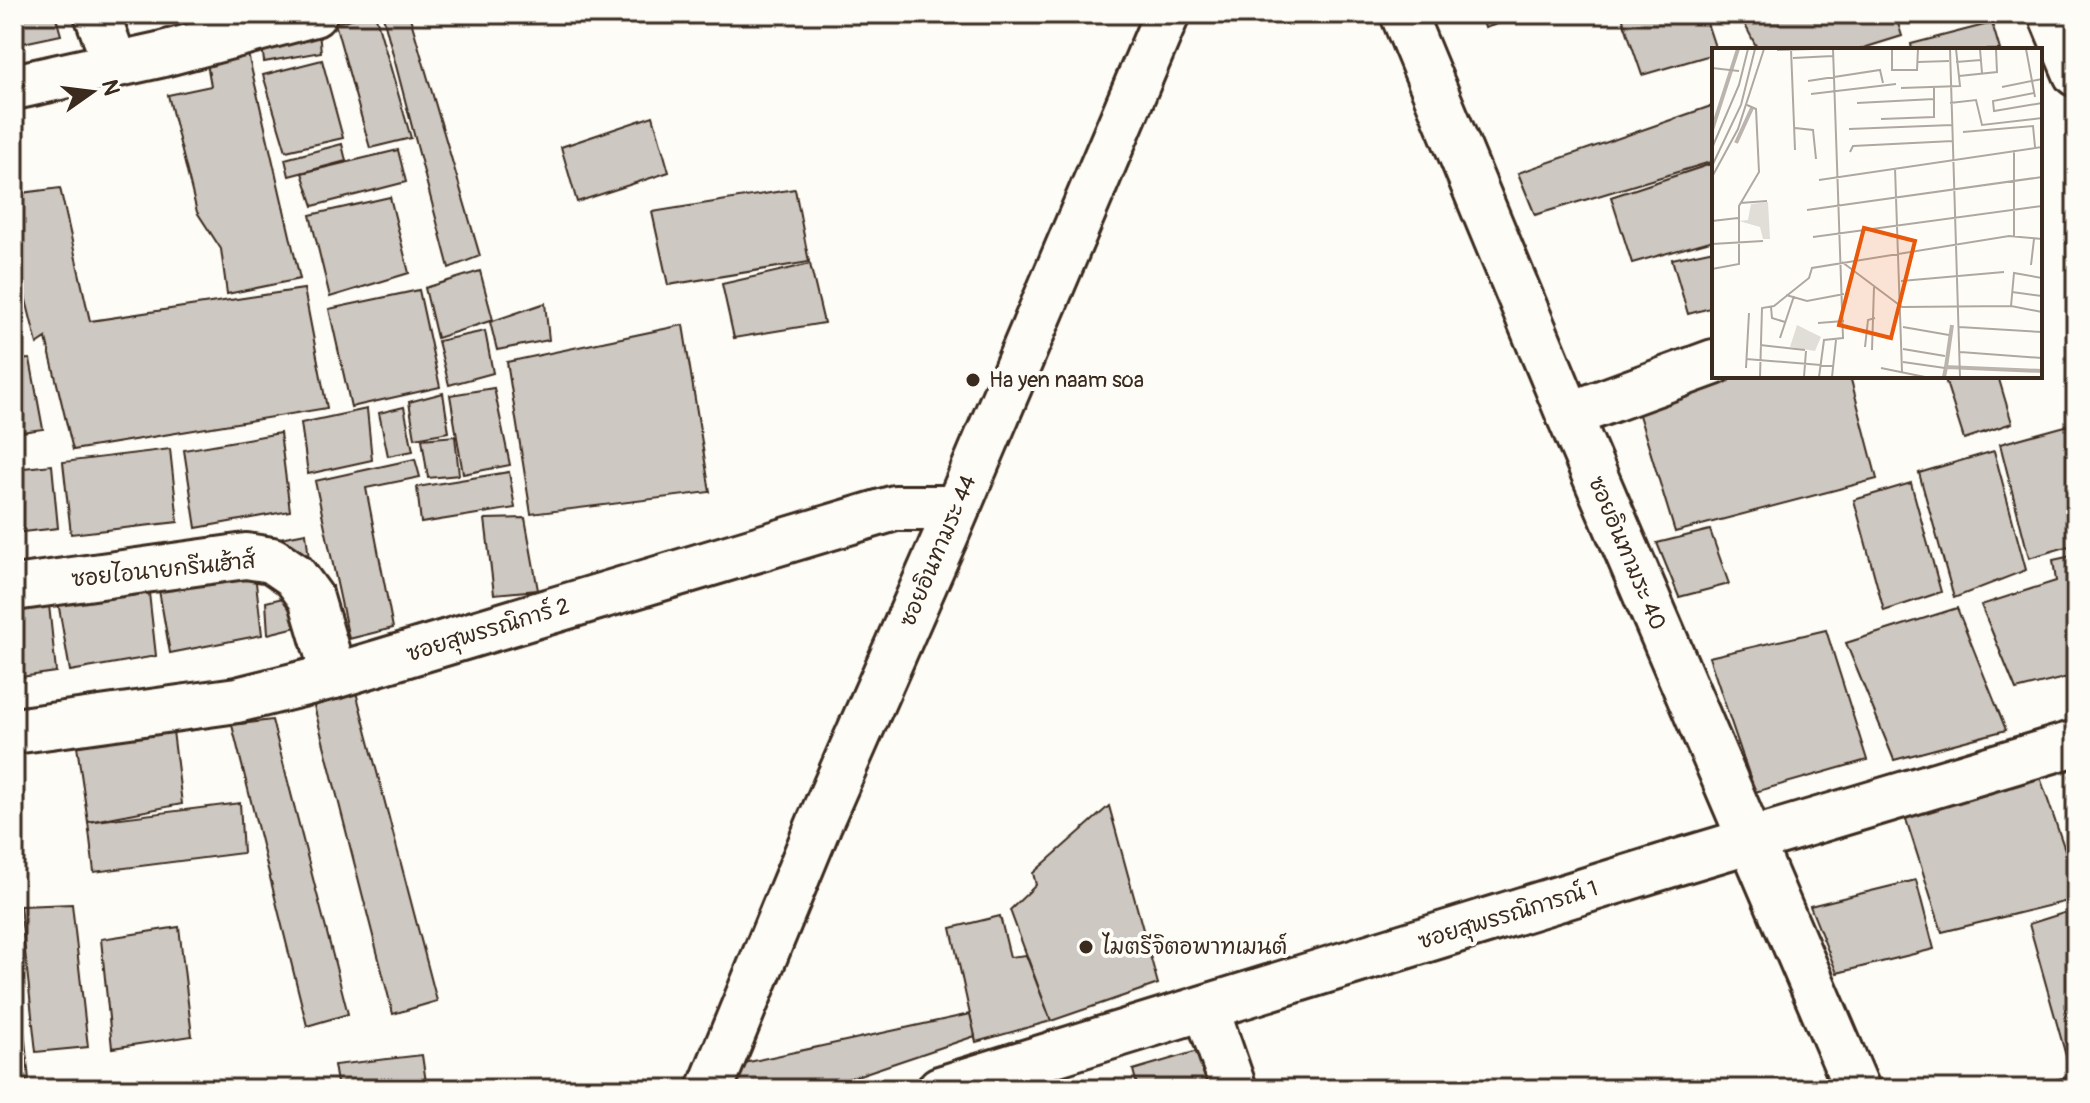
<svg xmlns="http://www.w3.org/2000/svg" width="2090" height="1103" viewBox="0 0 2090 1103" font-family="Pangolin,'Playpen Sans Thai',sans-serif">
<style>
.building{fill:#cdc8c2;stroke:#3b2a1e;stroke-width:2}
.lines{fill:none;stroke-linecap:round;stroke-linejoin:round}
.minor-casing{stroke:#3b2a1e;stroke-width:50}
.minor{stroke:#fdfcf7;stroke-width:44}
.poi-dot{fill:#3b2a1e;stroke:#fdfcf7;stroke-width:3}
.labels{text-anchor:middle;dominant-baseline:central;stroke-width:8;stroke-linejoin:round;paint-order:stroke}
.poi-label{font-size:22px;fill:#3b2a1e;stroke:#fdfcf7;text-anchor:start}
.street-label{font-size:22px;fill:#3b2a1e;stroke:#fdfcf7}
.inset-river{fill:none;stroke:#bbb4ad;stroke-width:4}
.inset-road{fill:none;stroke:#afa8a0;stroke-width:2}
.view{fill:#e8590c;fill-opacity:0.15;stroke:#e8590c;stroke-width:4}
.inset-edge{fill:none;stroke:#3b2a1e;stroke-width:4}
</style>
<rect width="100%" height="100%" fill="#fdfcf7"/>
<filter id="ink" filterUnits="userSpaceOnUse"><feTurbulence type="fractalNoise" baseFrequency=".0125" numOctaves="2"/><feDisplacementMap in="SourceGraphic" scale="16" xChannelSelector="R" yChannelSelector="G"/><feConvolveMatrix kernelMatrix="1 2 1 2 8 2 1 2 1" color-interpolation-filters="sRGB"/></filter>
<g filter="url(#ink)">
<g class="building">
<polygon points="14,14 55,14 61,35 14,45"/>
<polygon points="99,14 135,14 137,21 103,30"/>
<polygon points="148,14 184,14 151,23"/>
<polygon points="372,14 375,14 411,138 370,148 335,23"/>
<polygon points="394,14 409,14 480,256 449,268 383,16"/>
<polygon points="1481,14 1528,14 1485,28"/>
<polygon points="1621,14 1704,14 1716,50 1714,50 1714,54 1642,75"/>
<polygon points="1761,14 1895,14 1902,36 1857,50 1758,50 1744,23"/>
<polygon points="318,22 321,52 264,62 261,35"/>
<polygon points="1992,23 2000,50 1912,50 1911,44"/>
<polygon points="248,54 300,279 227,294 221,249 197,212 168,95 211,86 206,57"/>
<polygon points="322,60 343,138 286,151 263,75"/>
<polygon points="1714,105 1714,161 1535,215 1518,173"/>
<polygon points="653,116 669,172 577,202 561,147"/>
<polygon points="342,144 346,161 289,176 285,159"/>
<polygon points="398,150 406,182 313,206 302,173"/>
<polygon points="1714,163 1714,240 1632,263 1611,197"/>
<polygon points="60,188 90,321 304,289 327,408 73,450 46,338 37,344 14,252 14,194"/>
<polygon points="795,189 809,262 668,285 652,212"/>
<polygon points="390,197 409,273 330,297 310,215"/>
<polygon points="1714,250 1714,307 1688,314 1672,259"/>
<polygon points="810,264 824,323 734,338 722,284"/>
<polygon points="480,271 493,320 437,338 425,288"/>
<polygon points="419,290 440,387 351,407 329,309"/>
<polygon points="545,303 549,340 497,350 490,322"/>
<polygon points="683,325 710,492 531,514 507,362"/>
<polygon points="485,331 493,373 449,385 438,341"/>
<polygon points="30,359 43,429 14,433 14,360"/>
<polygon points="1627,376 1850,376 1877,479 1675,532"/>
<polygon points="1944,376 1998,376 2012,423 1964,439"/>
<polygon points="494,388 510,465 463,474 450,395"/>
<polygon points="443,393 449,432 415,438 409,402"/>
<polygon points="404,407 413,451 388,456 379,413"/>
<polygon points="367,409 372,460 308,474 301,423"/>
<polygon points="2076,423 2076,544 2029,558 2000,444"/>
<polygon points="280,433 290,511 196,528 184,450"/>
<polygon points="455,436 459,475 428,478 422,439"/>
<polygon points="170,449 178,522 71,534 63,462"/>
<polygon points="1994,451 2026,570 1954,598 1919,473"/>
<polygon points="415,459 420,477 366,488 393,628 349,639 315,481"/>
<polygon points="52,465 58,528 14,533 14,469"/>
<polygon points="509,472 515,508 421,523 417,487"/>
<polygon points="1911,483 1941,592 1884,611 1854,500"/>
<polygon points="525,518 538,590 494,594 485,519"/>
<polygon points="1710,530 1729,584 1679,597 1657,543"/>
<polygon points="306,533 310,568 259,542"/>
<polygon points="2076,555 2076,675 2016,690 1981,605 2056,581 2053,560"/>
<polygon points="255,574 262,635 170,653 159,590"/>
<polygon points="333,586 337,617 268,634 266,602"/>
<polygon points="149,593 156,656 70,671 58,602"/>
<polygon points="49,605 56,672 14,678 14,609"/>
<polygon points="1957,608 2006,730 1894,760 1846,643"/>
<polygon points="1826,630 1867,760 1755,792 1709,657"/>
<polygon points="356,692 437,1001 393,1014 314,706"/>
<polygon points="272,720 348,1014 307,1026 232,725"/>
<polygon points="173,731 182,804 88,822 77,746"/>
<polygon points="2076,775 2076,795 2070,776"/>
<polygon points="2040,777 2076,882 2076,899 1942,932 1904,813"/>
<polygon points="240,803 243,853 94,872 88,822"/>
<polygon points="1109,806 1158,984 1051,1021 1010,910 1036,885 1033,873"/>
<polygon points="1916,880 1934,949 1837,973 1810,906"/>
<polygon points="72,904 88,1047 36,1052 20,906"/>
<polygon points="2076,909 2076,1081 2073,1081 2029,924"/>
<polygon points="1000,916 1010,957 1026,955 1051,1021 976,1042 951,928"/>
<polygon points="179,927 192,1036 112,1048 101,939"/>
<polygon points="14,947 20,1003 14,1004"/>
<polygon points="22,1011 29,1080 14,1082 14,1013"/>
<polygon points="970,1014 975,1036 818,1089 740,1089 735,1065"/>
<polygon points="1201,1050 1214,1089 1138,1089 1133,1070"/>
<polygon points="422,1055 427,1089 338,1089 334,1065"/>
<polygon points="2070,1076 2073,1089 2022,1089"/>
</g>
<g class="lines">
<g class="minor-casing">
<g id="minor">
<polyline points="97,14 115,64"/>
<polyline points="1403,14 1569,415 1857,1089"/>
<polyline points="2051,14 2076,74"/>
<polyline points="14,87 159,55 314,14"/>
<polyline points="1569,415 1714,362"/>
<polyline points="14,588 246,556 272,560 294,575 311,598 334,676"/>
<polyline points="14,731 237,700 334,676 895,508 956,508"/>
<polyline points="1206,1008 1234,1089"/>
<polyline points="710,1089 819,824 946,535 1167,14"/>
<polyline points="940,1089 1688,859 2076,743"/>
</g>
</g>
<use href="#minor" class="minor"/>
</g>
</g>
<g class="poi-dot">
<circle cx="973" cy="380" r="8"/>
<circle cx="1086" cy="947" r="8"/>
</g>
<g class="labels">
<g class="poi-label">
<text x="989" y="380">Ha yen naam soa</text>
<text x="1102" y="947">ไมตรีจิตอพาทเมนต์</text>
</g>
<g class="street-label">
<text transform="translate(938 551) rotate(-67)">ซอยอินทามระ 44</text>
<text transform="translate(1627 553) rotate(67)">ซอยอินทามระ 40</text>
<text transform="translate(163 570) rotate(-6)">ซอยไอนายกรีนเฮ้าส์</text>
<text transform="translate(488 630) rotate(-17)">ซอยสุพรรณิการ์ 2</text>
<text transform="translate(1508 915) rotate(-17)">ซอยสุพรรณิการณ์ 1</text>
</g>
</g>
<g transform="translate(1712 48)">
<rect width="330" height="330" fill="#fdfcf7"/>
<path d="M 56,154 L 58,191 L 51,191 L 48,179 L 27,173 L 36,172 L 39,156 ZM 85,277 L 109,289 L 103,303 L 78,299 Z" fill="#e1ded7"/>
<path class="inset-river" d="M 0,82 L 26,1M 24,95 L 40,60M 234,319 L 240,277M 232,329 L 234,319 L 330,323"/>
<path class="inset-road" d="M 79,1 L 83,102M 180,1 L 180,22 L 205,22 L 206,1M 238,1 L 248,329M 268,1 L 270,25M 314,1 L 323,49M 65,2 L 101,1M 81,10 L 121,8M 206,14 L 237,13M 244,14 L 269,12M 0,20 L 27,23M 247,28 L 285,24 L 284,1M 96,33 L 168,22 L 171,35M 290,39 L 330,31M 189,40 L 248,38 L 244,1M 322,45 L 281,53 L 282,63 L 330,55M 99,46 L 184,36M 145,55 L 222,51M 238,55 L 264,52 L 270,77 L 330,70M 169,71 L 222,69 L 222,39M 83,80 L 101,82 L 104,111M 137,81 L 240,77M 251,84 L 321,78 L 323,99M 0,100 L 27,37 L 36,1M 302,102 L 302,189M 138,104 L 141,98 L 241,93M 0,118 L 29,57 L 43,1M 183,120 L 190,324M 0,129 L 26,81 L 52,1M 107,132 L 330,99M 28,155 L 55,153M 95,162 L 330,129M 0,173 L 26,170M 101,189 L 330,158M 0,196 L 51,193M 130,214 L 190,259 L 299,258 L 330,264M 319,217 L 322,191M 0,221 L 27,216 L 27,158 L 47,124 L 44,61 L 35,57M 189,233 L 292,224M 300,244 L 330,248M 74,247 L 95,253 L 132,246M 299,258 L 302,225 L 330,230M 59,259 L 60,270 L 73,274M 106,275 L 132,273M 191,279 L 237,287M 247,279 L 330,284M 68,290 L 82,248M 48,297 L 93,302M 153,299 L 156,272 L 163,270M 191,301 L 233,308M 160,302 L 162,239M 248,304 L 330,310M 34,311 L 121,318M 191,314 L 233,320M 34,320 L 37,265M 169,320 L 213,329M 48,329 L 50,260 L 62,258 L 97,230 L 100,220 L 297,188 L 330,191M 92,329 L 94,303M 107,329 L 112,292 L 131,290 L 121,1M 120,329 L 124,292"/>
<path class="view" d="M 152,180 L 203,193 L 179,290 L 127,277 Z"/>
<rect width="330" height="330" class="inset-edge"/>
</g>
<rect width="2090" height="1103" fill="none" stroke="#fdfcf7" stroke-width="48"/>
<rect x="24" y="24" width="2042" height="1055" fill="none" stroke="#3b2a1e" stroke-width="3" filter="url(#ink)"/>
<g transform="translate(92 92) rotate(76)" stroke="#fdfcf7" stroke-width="6" paint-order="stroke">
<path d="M0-6L14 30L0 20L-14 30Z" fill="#3b2a1e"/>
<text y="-12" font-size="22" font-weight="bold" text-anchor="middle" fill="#3b2a1e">N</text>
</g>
</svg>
